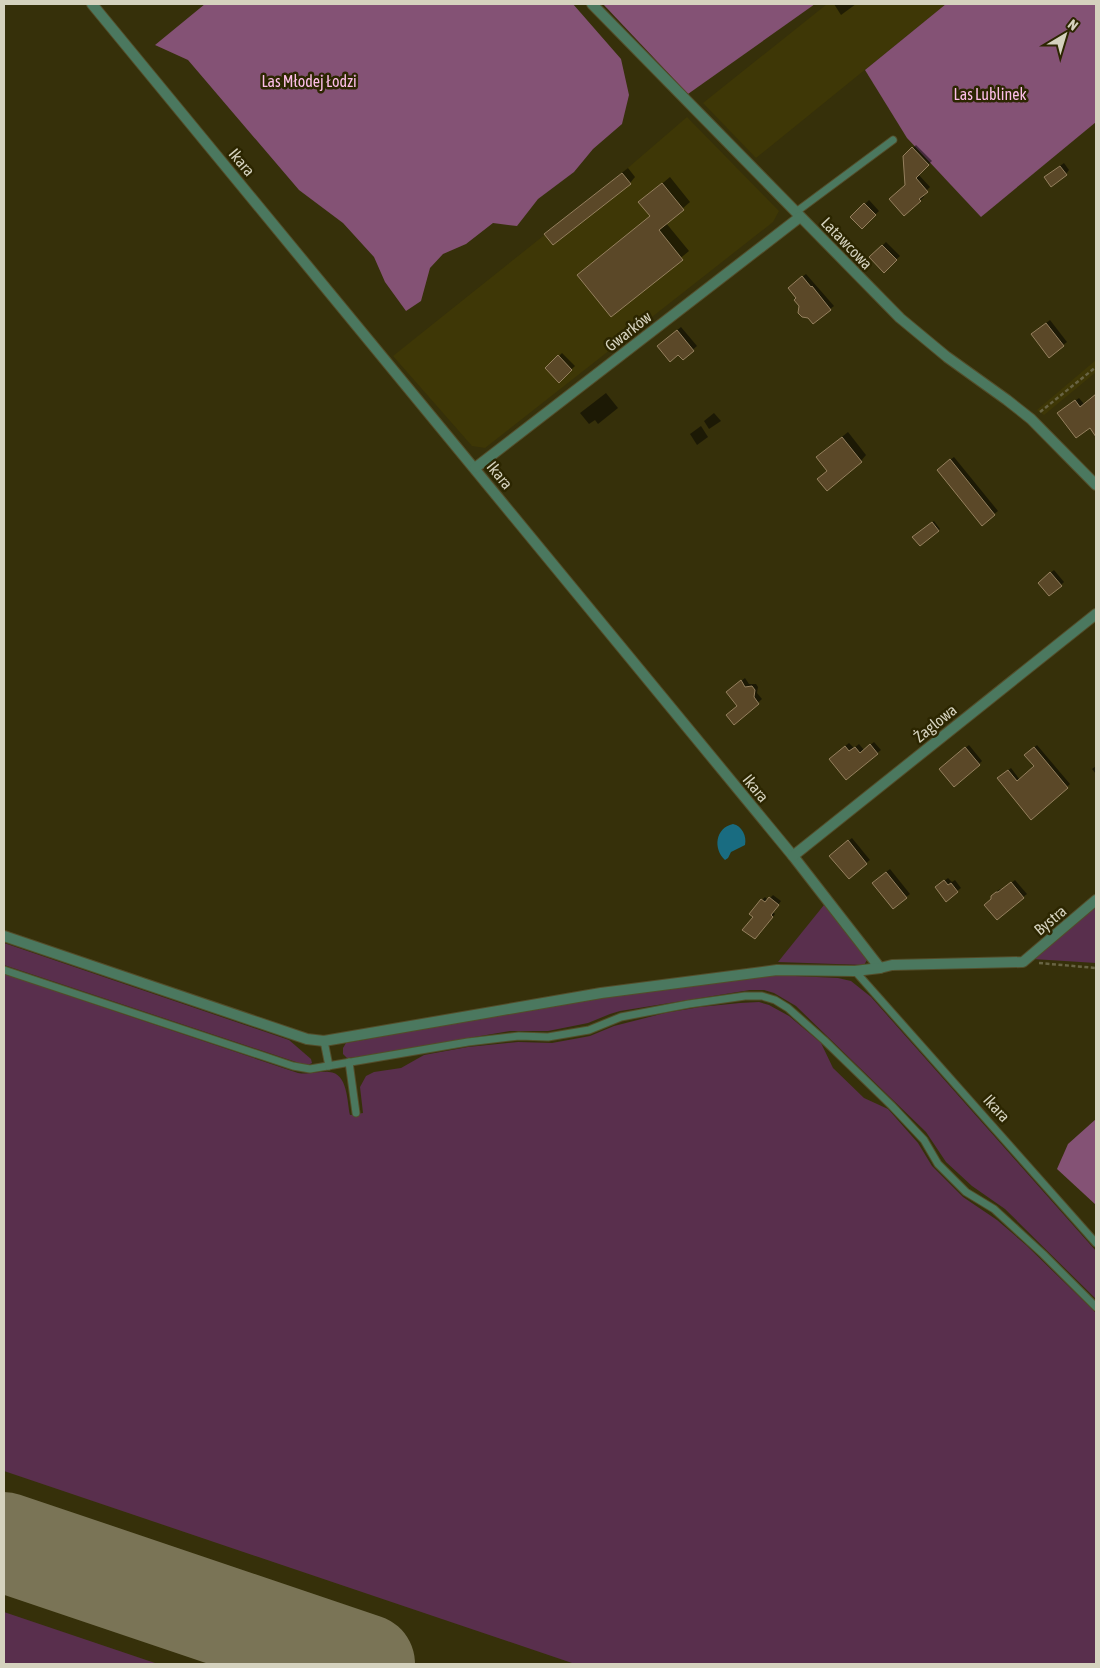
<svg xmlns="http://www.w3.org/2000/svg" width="1100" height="1668" viewBox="0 0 1100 1668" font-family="'Asap Condensed',sans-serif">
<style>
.built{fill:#3e3706}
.green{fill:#592f4d}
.forest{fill:#845275}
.water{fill:#196c81}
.shadow{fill:#0007}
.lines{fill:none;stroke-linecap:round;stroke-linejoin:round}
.runway{stroke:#7a7456;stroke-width:100}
.building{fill:#5b4828;stroke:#95805e}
.service-casing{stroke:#534d2a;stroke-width:9}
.minor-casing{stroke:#534d2a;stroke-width:12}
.path{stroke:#686343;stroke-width:2.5;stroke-dasharray:4 2.5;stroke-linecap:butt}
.service{stroke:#4b785f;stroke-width:7}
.minor{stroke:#4b785f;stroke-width:10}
.labels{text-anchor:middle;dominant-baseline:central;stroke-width:5;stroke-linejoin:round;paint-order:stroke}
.park-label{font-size:16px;fill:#fdbee8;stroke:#2c2601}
.street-label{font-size:16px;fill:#d5d2be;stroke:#2c2601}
</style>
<rect width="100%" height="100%" fill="#36300a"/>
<g class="built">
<polygon points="827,4 946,4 756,158 703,103"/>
<polygon points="687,117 779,211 773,222 485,448 472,446 393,356 622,173"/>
<polygon points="1096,360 1096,372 1044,415 1037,410"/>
</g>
<g class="green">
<polygon points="824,905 867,960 864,965 778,962"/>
<polygon points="1096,906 1096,963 1033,959"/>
<polygon points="4,943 289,1040 311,1059 312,1063 308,1065 299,1063 4,965"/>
<path d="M 4,974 L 298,1073 C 309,1075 319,1071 329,1072 C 348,1073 347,1102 350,1115 L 363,1113 L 360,1087 L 366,1076 L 374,1072 L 401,1068 L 424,1055 L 468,1047 L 518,1042 L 552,1043 L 590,1036 L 614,1026 L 665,1013 L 700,1007 L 740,1003 L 759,1002 L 769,1005 L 789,1016 L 821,1043 L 833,1068 L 864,1098 L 888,1109 L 918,1143 L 932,1166 L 963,1197 L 997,1220 L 1026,1245 L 1096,1313 L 1096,1664 L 575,1664 L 4,1471 Z"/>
<polygon points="774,975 838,978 851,981 871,997 1096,1251 1096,1299 1005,1209 972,1186 946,1162 926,1132 796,1006 774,993 764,990 750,990 620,1011 610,1014 588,1023 548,1031 510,1031 356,1057 347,1058 343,1054 343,1048 346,1043 603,997"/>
<polygon points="4,1612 158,1664 4,1664"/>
</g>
<g class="forest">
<polygon points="205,4 573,4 621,59 629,95 622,124 593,149 574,172 538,199 517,226 493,223 466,244 443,254 430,268 421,301 406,311 385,282 374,257 343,223 299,190 188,60 155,45"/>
<polygon points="603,4 815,4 688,94"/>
<polygon points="946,4 1096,4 1096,122 981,217 907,138 865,70"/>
<polygon points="1096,1119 1096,1205 1057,1169 1068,1144"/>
</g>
<path class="water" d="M 733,824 C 742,826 747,836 745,845 L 731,852 L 728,858 L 725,860 C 713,849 715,828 733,824 Z"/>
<g class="shadow">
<polygon points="834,4 856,4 841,15"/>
<polygon points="916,145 932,161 918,174 930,187 922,195 924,197 904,214 906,185 904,157"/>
<polygon points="1064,163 1069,170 1066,174 1049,174"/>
<polygon points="628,168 635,177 630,183 551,229"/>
<polygon points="670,177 690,202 666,223 689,251 612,315 579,275 651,216 640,202"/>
<polygon points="869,200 879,211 862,227 852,217"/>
<polygon points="886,242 900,256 884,271 871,257"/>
<polygon points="806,274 834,306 830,309 800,306 793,284"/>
<polygon points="1050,320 1067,342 1063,345 1036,331"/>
<polygon points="681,327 697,346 683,358 678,353 662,343"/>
<polygon points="562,353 575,366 559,381 547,368"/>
<polygon points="606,393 618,408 598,424 595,420 589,424 580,413"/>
<polygon points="1096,395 1096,426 1092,429 1062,410 1079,398 1084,404"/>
<polygon points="714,413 721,421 709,429 704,421"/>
<polygon points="701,426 708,437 697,445 690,434"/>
<polygon points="848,432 866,455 861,461 828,470 823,452"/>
<polygon points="954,457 998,511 994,514 942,466"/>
<polygon points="934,521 940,529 920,544 914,537"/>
<polygon points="1054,570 1064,582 1061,585 1043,579"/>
<polygon points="745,678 749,684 756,684 758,687 757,693 762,699 735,723 739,706 731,689"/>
<polygon points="874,742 881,750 877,753 834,755 849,743 854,748 859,744 864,750"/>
<polygon points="969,745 982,761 979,764 944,766"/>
<polygon points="1037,745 1070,784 1032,819 1001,776 1011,768 1020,780 1036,766 1026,755"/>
<polygon points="1096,766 1096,774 1092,769"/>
<polygon points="852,838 870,860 866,863 834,852"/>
<polygon points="890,869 910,894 906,897 877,879"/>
<polygon points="948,878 952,882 955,880 961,888 957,891 940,884"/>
<polygon points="1015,880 1027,894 1023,897 992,899 996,892 1000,889 1003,890"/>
<polygon points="773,895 781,901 773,912 775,914 758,935 755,917 762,900 765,897 768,900"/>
</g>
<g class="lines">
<polyline class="runway" points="4,1542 365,1664"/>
</g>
<g class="building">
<polygon points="912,147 929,165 916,178 928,192 919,199 921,201 904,216 889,199 905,185 903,156"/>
<polygon points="1060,166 1067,175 1051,187 1044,177"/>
<polygon points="622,173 631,184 553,245 544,234"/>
<polygon points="662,183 684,210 659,230 683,260 611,317 577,275 650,216 638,202"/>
<polygon points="864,203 876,215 862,229 850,217"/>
<polygon points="882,245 897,260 884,273 869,257"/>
<polygon points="802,276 811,287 812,286 831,310 813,324 808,318 802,317 798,313 799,306 794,300 796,298 788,288"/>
<polygon points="1046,323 1064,346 1049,358 1031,334"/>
<polygon points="677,330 694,351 683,360 678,355 670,362 657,346"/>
<polygon points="558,355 572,370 559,383 545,368"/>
<polygon points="1096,394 1096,437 1090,428 1076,438 1057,413 1075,400 1080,407"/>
<polygon points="842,437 862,462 827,491 817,479 827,471 816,457"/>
<polygon points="950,459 995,515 982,526 937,470"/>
<polygon points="932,522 939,531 920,546 912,537"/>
<polygon points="1050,572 1062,586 1049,596 1038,583"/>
<polygon points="741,680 745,687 752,686 755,690 754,697 759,704 734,725 726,715 737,706 726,692"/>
<polygon points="870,744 878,754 846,780 829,759 845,746 849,751 855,747 860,753"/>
<polygon points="965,747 980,765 954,787 939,769"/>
<polygon points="1034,747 1068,788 1031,820 997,778 1008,770 1017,781 1034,766 1024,755"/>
<polygon points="848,840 867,864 849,879 829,856"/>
<polygon points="886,872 907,898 893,909 872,883"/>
<polygon points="944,880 948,885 951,883 958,892 946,902 935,887"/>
<polygon points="1011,882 1024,898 997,920 984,905 991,899 991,896 996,892 998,892"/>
<polygon points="769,897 779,905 771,915 773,917 755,939 742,930 753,917 749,914 761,899 765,902"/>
</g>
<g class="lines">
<g class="service-casing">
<g id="service">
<polyline points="796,212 893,140"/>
<polyline points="4,970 293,1066 310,1069 468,1042 519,1036 548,1037 589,1030 621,1017 689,1004 745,996 762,996 775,1000 788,1008 824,1040 892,1106 924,1140 938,1164 966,1192 994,1209 1043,1254 1096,1307"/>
<polyline points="855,971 1096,1243"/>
<polyline points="324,1041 329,1066"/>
<polyline points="349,1062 356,1113"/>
</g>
</g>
<g class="minor-casing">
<g id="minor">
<polyline points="92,4 793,856 880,968"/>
<polyline points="592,4 900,318 947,357 1007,400 1031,419 1096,485"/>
<polyline points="475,468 800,217"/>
<polyline points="793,856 1096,614"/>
<polyline points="4,936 307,1039 324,1041 601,993 777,970 855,971 880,968 892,965 1023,962 1096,900"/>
</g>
</g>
<g class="path">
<polyline points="1040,412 1096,367"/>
<polyline points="1039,963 1096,968"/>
</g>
<use href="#service" class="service"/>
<use href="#minor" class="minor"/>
</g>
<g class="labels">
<g class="park-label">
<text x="309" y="81">Las Młodej Łodzi</text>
<text x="990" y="94">Las Lublinek</text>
</g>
<g class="street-label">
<text transform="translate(242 162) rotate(50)">Ikara</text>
<text transform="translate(847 243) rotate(46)">Latawcowa</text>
<text transform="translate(628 331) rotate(-38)">Gwarków</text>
<text transform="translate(500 475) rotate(51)">Ikara</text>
<text transform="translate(935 723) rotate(-39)">Żaglowa</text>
<text transform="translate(756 788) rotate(51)">Ikara</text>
<text transform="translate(1050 920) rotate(-40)">Bystra</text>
<text transform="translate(997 1108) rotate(48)">Ikara</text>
</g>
</g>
<rect width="1100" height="1668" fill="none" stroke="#d5d2be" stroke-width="10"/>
<g transform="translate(1065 35) rotate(38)" stroke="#2c2601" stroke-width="4" paint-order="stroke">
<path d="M0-4L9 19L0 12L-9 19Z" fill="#d5d2be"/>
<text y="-8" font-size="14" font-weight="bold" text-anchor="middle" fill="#d5d2be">N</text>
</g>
</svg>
